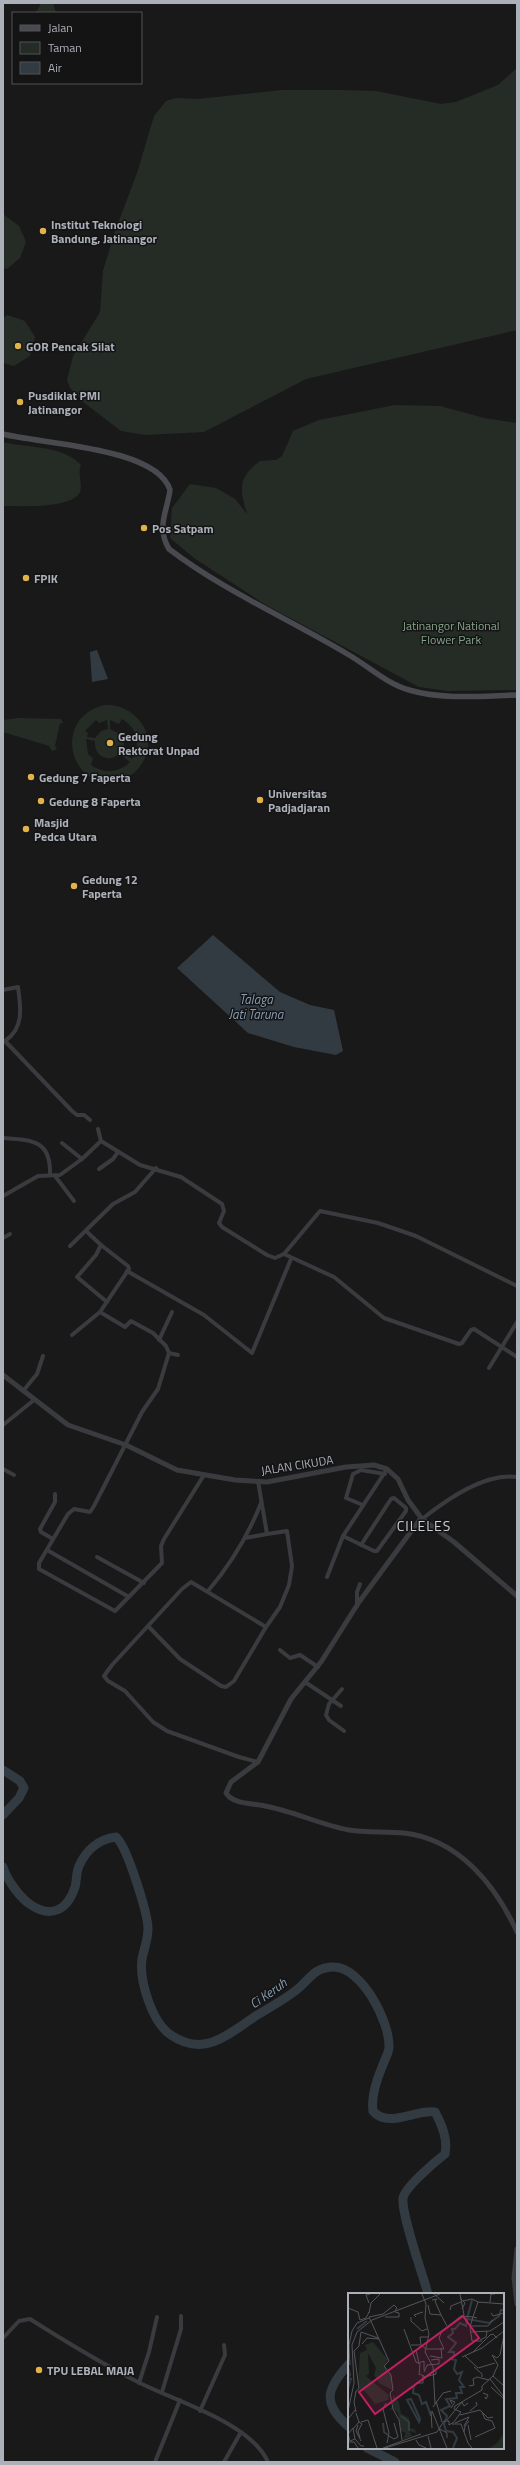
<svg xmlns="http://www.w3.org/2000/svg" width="520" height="2465" viewBox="0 0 520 2465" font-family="'Titillium Web',sans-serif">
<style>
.green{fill:#252c26;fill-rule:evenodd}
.water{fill:#333b42}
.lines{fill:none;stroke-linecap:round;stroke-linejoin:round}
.river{stroke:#333b42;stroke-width:9}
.minor{stroke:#3a3b3f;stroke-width:4}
.tertiary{stroke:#3a3b3f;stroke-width:5}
.secondary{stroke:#484a4f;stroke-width:5.5}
.poi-dot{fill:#e2b24a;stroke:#141415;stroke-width:1.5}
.labels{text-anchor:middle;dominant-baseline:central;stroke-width:3;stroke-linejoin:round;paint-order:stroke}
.poi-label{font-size:12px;font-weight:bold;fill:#acb0b9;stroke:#141415;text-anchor:start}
.park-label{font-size:12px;fill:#85a288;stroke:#141415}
.street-label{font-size:12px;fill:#acb0b9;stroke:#141415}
.water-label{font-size:13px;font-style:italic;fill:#879cb0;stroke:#141415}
.quarter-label{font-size:14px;letter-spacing:1px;fill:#cdcfd5;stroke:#141415}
.inset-river{fill:none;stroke:#333b42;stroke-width:2}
.inset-road{fill:none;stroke:#54555a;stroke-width:1}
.view{fill:#c12060;fill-opacity:0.15;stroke:#c12060;stroke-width:2}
.inset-edge{fill:none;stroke:#acb0b9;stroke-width:2}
</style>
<rect width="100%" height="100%" fill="#19191a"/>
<g class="green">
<polygon points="41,3 53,3 56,13 32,13 37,11"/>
<polygon points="517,68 517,330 306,379 204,432 146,435 121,431 83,402 70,388 67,380 73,356 100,312 103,271 114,234 137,173 154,116 166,101 176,98 198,99 283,90 338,90 376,91 441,104 456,102 498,85"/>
<polygon points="3,214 19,226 26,242 20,258 7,269 3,268"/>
<polygon points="7,315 25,321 35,337 30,356 14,366 3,363 3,318"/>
<path d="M 395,405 L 440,406 L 484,418 L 517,423 L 517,690 L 447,691 L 419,687 L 266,605 L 194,558 L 170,538 L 172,508 L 190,484 L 216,488 L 235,499 L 247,514 C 240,490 237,478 260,461 L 276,460 L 282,456 L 293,431 L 319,420 Z"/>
<path d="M 3,442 C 27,448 63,445 81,465 C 77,473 83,484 80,492 C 72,509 20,506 3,506 Z"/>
<path d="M 105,705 C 135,704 159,734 143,762 C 138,771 129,778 119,780 C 69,793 51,717 105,705 ZM 122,719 C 134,726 139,737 136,750 L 132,749 L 130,752 L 134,756 L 132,759 L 122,751 L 124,743 L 121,735 L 110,729 L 110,720 L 119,724 ZM 96,720 L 99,723 L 107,720 L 108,729 L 101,731 L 95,738 L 87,737 L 88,733 L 85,731 ZM 86,739 L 95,741 C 94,757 108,763 120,754 L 130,762 C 119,773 104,774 91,765 L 93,758 L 88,754 Z"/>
<polygon points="17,718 61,719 63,723 60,723 55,746 57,749 52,751 49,746 3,732 3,720"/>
</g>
<g class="water">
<polygon points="97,650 108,679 92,682 90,652"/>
<polygon points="213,935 280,992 310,1005 334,1010 343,1051 336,1055 294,1047 248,1033 177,968"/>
</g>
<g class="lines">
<g class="river">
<polyline points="3,1770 20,1781 24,1788 19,1798 3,1815"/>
<path d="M 3,1867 C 7,1880 20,1898 31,1905 C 52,1919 68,1909 75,1887 C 77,1880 76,1872 79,1866 C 86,1850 99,1839 116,1837 C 127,1846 148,1914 148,1929 C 148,1939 144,1949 142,1959 C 139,1980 152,2023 171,2035 C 206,2059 230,2032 259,2014 C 273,2005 288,1998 300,1987 C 311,1977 315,1968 332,1967 C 361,1965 390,2022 389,2047 C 389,2053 384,2061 382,2067 C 377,2079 371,2098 373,2111 C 388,2129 416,2109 435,2112 C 442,2125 448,2139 445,2154 C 436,2161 405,2187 403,2198 C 401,2214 423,2275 428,2294"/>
<path d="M 349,2364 C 327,2388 321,2403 349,2427"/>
<polyline points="367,2448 395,2462"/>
</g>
<g class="minor">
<path d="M 3,990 L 18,987 C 21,1008 24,1028 5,1041"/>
<polyline points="5,1041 72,1111 77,1115 84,1115 90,1120"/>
<polyline points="98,1129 101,1141 140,1165 181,1177 222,1204 224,1211 219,1223 222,1227 267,1255 275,1258 284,1254 320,1211 378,1223 416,1236 517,1286"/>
<path d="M 3,1138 C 32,1140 51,1140 50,1174"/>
<polyline points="62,1143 82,1159"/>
<polyline points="99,1169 113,1159 118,1152"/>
<polyline points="55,1176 74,1201"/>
<polyline points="3,1196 38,1176 60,1175 82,1159 101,1141"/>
<polyline points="86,1231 101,1245 96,1255 77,1277 107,1302"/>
<polyline points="3,1238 10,1234"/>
<polyline points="101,1245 128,1266 129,1269 100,1312 125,1327 131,1321 153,1333 166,1346 169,1353 158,1389 142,1412 94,1506 90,1512 74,1509 68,1514 39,1563 39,1569 115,1611 162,1563 161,1546 164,1539 204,1475"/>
<polyline points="70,1246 113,1204 135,1192 156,1168"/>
<polyline points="284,1254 334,1277 384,1318 459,1344 462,1343 471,1330 474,1329 517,1357"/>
<polyline points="127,1271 204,1315 252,1353 291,1259"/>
<polyline points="72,1335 100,1312"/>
<polyline points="159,1340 172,1312"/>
<polyline points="169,1353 178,1355"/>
<polyline points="489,1368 517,1322"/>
<polyline points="23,1391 37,1374 43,1356"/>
<polyline points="3,1425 34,1400"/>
<polyline points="3,1469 14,1475"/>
<polyline points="258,1481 267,1534 287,1531 292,1566 289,1585 280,1607 266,1627"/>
<polyline points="363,1505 346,1498 353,1474 361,1470 385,1474"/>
<path d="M 422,1519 C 446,1500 485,1472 517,1477"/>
<polyline points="343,1536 374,1551 377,1551 406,1511 406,1508 394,1498 391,1499 361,1545"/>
<polyline points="245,1538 267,1534"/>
<polyline points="53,1539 41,1532 40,1529 55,1502 55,1494"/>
<polyline points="47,1550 129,1597"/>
<polyline points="97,1557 144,1583"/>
<polyline points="327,1577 343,1536 387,1469"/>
<path d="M 208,1591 C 231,1564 248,1536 261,1503"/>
<polyline points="357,1606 357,1592 360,1584"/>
<polyline points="148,1626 180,1659 221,1686 226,1687 234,1681 266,1627 191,1582 182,1589 112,1665 104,1676 108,1681 125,1691 153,1722 167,1731 239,1757 258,1762"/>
<polyline points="280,1650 290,1658 300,1655 318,1667"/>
<polyline points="305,1682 341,1706"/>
<polyline points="342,1689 329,1704 326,1715 329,1720 344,1731"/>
<path d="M 3,2338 L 19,2321 L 30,2319 C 63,2340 98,2361 132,2379 C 170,2400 250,2421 268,2462"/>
<polyline points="139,2383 149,2352 157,2317"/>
<polyline points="162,2392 181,2329 181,2316"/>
<polyline points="200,2411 225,2355 224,2345"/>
<polyline points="155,2462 180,2400"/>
<polyline points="224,2462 241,2432"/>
</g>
<g class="tertiary">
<polyline points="3,1375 68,1425 126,1445 177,1470 235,1480 267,1482 346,1467 374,1465 387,1469 398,1479 408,1500 422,1519 454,1542 517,1596"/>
<path d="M 421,1518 L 359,1602 L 321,1662 L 291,1699 L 258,1762 L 231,1782 L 226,1793 C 234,1805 252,1803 265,1806 C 293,1811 321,1825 349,1830 C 367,1833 386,1831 404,1833 C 459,1839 496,1886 517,1932"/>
<polyline points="517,2249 514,2278 517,2304"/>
</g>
<path class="secondary" d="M 3,434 C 41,444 157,447 170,490 C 167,512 156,527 169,549 C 224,591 289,619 349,655 C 368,666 387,684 409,690 C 443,700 481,696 517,695"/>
</g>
<g class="poi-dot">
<circle cx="43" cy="231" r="4"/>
<circle cx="18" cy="346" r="4"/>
<circle cx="20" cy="402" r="4"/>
<circle cx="144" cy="528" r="4"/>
<circle cx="26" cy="578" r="4"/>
<circle cx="110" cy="743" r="4"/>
<circle cx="31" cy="777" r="4"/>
<circle cx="260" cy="800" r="4"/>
<circle cx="41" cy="801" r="4"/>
<circle cx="26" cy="829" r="4"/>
<circle cx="74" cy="886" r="4"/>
<circle cx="39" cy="2370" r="4"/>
</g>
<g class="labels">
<g class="poi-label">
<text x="51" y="224">Institut Teknologi<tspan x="51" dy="14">Bandung, Jatinangor</tspan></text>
<text x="26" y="346">GOR Pencak Silat</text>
<text x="28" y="395">Pusdiklat PMI<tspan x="28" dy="14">Jatinangor</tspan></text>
<text x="152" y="528">Pos Satpam</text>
<text x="34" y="578">FPIK</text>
<text x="118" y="736">Gedung<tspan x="118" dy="14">Rektorat Unpad</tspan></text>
<text x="39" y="777">Gedung 7 Faperta</text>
<text x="268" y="793">Universitas<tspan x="268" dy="14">Padjadjaran</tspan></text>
<text x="49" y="801">Gedung 8 Faperta</text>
<text x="34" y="822">Masjid<tspan x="34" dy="14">Pedca Utara</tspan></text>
<text x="82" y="879">Gedung 12<tspan x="82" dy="14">Faperta</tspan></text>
<text x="47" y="2370">TPU LEBAL MAJA</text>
</g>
<g class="park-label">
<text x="451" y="625">Jatinangor National<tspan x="451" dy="14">Flower Park</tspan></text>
</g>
<g class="street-label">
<text transform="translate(297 1465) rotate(-9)">JALAN CIKUDA</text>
</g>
<g class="water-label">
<text x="256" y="999">Talaga<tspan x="256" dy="15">Jati Taruna</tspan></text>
<text transform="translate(268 1993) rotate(-35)">Ci Keruh</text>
</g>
<g class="quarter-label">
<text x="424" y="1525">CILELES</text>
</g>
</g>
<g transform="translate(348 2293)">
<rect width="156" height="156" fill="#19191a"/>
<path d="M 25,49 L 40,67 L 36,72 L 43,82 L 44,97 L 31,90 L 26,82 L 28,75 L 20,60 L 21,81 L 18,83 L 41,102 L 40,107 L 27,111 L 17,98 L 12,96 L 10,91 L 12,60 L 19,57 L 17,52 ZM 45,102 L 51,109 L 53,121 L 61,125 L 62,135 L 67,136 L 68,140 L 61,138 L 64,143 L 55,146 L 58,140 L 53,138 L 50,120 L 46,116 L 41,117 L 45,113 ZM 156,140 L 156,155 L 142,155 L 149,150 Z" fill="#252c26"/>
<path class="inset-river" d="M 119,26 L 124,7M 9,36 L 19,28M 0,74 L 2,82 L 0,85 L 3,86 L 0,95M 66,92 L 65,100 L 71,102 L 74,111 L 78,109 L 83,123M 63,106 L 72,126 L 71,129 L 59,107 ZM 53,123 L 61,129 L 61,138M 35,130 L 36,139 L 40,142M 105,155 L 109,145 L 105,139 L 98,138 L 96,131 L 99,123 L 93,117 L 102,113 L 98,106 L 109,105 L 108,100 L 114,100 L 112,94 L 116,94 L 111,87 L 114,79 L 109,81 L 106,76 L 108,67 L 102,66 L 106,63 L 106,59 L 101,59 L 108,50 L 100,44 L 105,40 L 104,36 L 107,36 L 112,30 L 118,33 L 119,26 L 141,30 L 151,23 L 153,17 L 156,17"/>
<path class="inset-road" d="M 74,1 L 78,11 L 77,25 L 81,41 L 77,59 L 85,74 L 87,111M 86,1 L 96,10M 112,1 L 116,22M 112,5 L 117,10 L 114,16M 84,7 L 89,6 L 87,8 L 93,22M 115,8 L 124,6 L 130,9M 142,9 L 143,1 L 147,1M 21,10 L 18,2 L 22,1M 80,12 L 82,21 L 93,22 L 99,33M 0,15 L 10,19 L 12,27 L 18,25 L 21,19M 102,17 L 103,13 L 113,9M 21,20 L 23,10 L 32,1M 143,20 L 145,23 L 156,20M 21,24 L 41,68 L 36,73 L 43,82 L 45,97 L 42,100 L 45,116 L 51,127 L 54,147M 21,24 L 35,21 L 46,12 L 49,15 L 47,18M 37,24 L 51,24 L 51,20 L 47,19M 63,24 L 63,28 L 74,38 L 79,36M 68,24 L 66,22 L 75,19M 129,25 L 125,24 L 122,34 L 124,48 L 134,48M 123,33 L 140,33 L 145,27M 56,36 L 68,69 L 72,71 L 71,82M 123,39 L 142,38 L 156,29M 132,47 L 138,44 L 139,38M 14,51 L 19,45 L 31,46M 63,52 L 73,52 L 78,56M 73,52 L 72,44 L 80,44M 78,56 L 96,56 L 91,45 L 94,38 L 113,23 L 125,24 L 130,9 L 156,11M 68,57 L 71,70M 125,59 L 142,42 L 145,41 L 149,45M 82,63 L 94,65 L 93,55M 117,63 L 130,75 L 147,70M 114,64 L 134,55 L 156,38M 83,67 L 91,66 L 91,71M 71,70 L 76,68 L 76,77M 2,72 L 1,52 L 4,38 L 9,30 L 21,25M 126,74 L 134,81 L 134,84M 76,79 L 79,72 L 91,71M 72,81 L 77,84 L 88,81 L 88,78M 145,83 L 156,93M 142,86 L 156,104M 68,90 L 75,90 L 75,82M 121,93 L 126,92 L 125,86 L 129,84 L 141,87M 143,94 L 156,106M 135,100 L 140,102 L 138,106 L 137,104M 88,108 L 94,129M 38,110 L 35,116 L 41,140 L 39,150M 85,114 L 95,100 L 103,98M 103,115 L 107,109 L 102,107 L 104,111M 0,118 L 6,90 L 4,52 L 9,39 L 24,27 L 92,1M 83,118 L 84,135M 84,118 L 99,155M 122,118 L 129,112 L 128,109M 8,119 L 6,109 L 8,98 L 11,96 L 6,58 L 11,53 L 13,39 L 30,45M 8,120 L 11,129 L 14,131 L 10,138 L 12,145M 112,122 L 132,117 L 140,125 L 145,124M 0,126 L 8,116M 99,127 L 114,109 L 116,113 L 120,110M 13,129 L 20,127 L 29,155M 107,130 L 121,124 L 116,133M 104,131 L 113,131 L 120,150 L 124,155M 10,132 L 8,138 L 13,148M 120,132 L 123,147M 5,135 L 0,141 L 2,148 L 7,146 L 13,153 L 16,153M 92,136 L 99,140 L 99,145M 116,139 L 117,133 L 121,128M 41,143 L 46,146 L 50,144 L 46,130M 80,143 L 83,155M 127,144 L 147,135 L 144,128 L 137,126 L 134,119M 7,146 L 5,136 L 11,129M 68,147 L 71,152 L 78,155M 0,149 L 6,149 L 10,155M 35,155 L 73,141M 37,155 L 89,139 L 96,128 L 101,128 L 101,132 L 106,129 L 113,119 L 106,116 L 107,113 L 134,97 L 134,93 L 145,83 L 150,72 L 144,62 L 149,65 L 152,62 L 156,42"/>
<path class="view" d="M 115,23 L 131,45 L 27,121 L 11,99 Z"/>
<rect width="156" height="156" class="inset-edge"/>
</g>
<rect width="520" height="2465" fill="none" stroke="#acb0b9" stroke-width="8"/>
<rect x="12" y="12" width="130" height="72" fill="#141415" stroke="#515257"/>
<rect x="20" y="25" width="20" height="6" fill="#484a4f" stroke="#515257"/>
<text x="48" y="32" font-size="12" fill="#acb0b9">Jalan</text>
<rect x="20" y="42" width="20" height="12" fill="#252c26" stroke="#515257"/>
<text x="48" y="52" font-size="12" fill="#acb0b9">Taman</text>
<rect x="20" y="62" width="20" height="12" fill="#333b42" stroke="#515257"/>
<text x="48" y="72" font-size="12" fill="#acb0b9">Air</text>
</svg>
